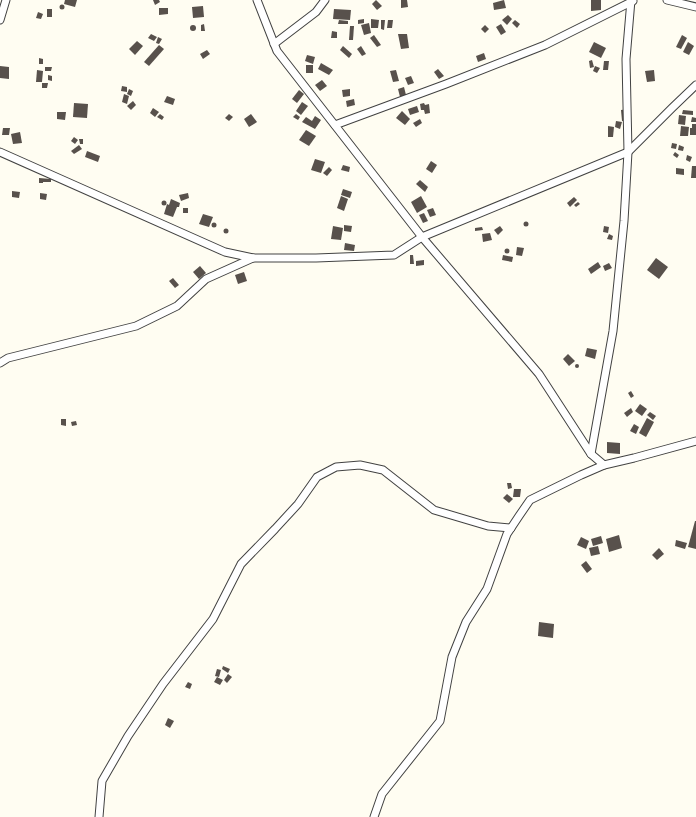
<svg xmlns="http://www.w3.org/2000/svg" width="696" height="817" viewBox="0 0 696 817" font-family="Spectral,serif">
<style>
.building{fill:#58514c}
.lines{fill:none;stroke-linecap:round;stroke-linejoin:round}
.minor-casing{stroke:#424242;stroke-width:9}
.minor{stroke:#fff;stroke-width:7}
</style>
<rect width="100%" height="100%" fill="#fffdf2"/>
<g class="building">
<polygon points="65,0 77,0 75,7 64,4"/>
<polygon points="153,0 159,0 160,2 155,5"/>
<polygon points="376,0 382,6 377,10 372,4"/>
<polygon points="401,0 407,0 408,7 401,8"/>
<polygon points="504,0 506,8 494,10 493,3"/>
<polygon points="591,0 601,0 601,10 591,11"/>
<circle cx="62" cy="7" r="2.5"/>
<polygon points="203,6 204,17 193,18 192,7"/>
<polygon points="159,8 168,8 168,14 159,15"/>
<rect x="47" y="9" width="5" height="8"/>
<polygon points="334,9 351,10 350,20 333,19"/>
<polygon points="38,12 43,14 41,19 36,18"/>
<polygon points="508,15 512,19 507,25 502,20"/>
<polygon points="364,19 364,23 358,24 358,20"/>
<polygon points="371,19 379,20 378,28 371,28"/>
<polygon points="339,20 348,21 348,24 338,24"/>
<polygon points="381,20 385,20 384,30 381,29"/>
<polygon points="388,20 393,20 392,28 387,28"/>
<polygon points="515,20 520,24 517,28 512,23"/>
<polygon points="369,23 371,33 364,35 361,25"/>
<polygon points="204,24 205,31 201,31 201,25"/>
<polygon points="501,24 506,32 501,35 496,27"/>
<polygon points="485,25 489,29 485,33 481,29"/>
<circle cx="193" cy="28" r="3"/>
<polygon points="350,26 354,26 353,40 349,40"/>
<polygon points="332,31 337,32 337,38 331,38"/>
<polygon points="151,34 157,37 154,41 148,38"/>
<polygon points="398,34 407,34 409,48 401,49"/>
<polygon points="374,35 381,45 377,47 370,38"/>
<polygon points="682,35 687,38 681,49 676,47"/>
<polygon points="158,37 162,39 159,44 156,43"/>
<polygon points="137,41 143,46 135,55 129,49"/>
<polygon points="594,42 606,48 601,58 589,52"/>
<polygon points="688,42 694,46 689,55 683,52"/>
<polygon points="159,45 164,49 149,66 144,62"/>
<polygon points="343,46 352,54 349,58 340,50"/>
<polygon points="361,46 366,54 362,56 357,49"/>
<polygon points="207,50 210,54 203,59 200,54"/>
<polygon points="484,53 486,59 478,62 476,56"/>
<polygon points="307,55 315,57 313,64 305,61"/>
<polygon points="39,58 43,59 43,64 39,64"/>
<polygon points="592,60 594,67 590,68 589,61"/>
<polygon points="604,61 609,61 608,70 603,70"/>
<polygon points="321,63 333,70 329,75 318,69"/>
<rect x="306" y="65" width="7" height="8"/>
<polygon points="0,66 9,67 9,79 0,78"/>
<polygon points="595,66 600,68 597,73 593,71"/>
<polygon points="45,67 52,67 51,71 45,71"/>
<polygon points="438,69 444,76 439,79 434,72"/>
<polygon points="37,70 43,71 42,82 36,82"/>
<polygon points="396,70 399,81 393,82 390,71"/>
<polygon points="654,70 655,81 647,82 645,71"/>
<polygon points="48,75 52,76 52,81 48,80"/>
<polygon points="411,76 414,83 408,85 405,78"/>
<polygon points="322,80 327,86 320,91 315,85"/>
<polygon points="42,83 48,83 47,88 42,88"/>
<polygon points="122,86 127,87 127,92 121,91"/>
<polygon points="404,87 406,95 400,97 398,89"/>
<polygon points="129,89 133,91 131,96 127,94"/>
<polygon points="350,89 350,96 343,97 342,90"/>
<polygon points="299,90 304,94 297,103 292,99"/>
<polygon points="124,94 129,96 127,104 122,102"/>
<polygon points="167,96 175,99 173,105 164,102"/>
<polygon points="354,99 355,105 347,107 346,101"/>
<polygon points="133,101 136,105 131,110 127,106"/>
<polygon points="302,102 308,106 301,115 296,111"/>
<polygon points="74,103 88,104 87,118 73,117"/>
<polygon points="424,103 425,105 429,104 430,113 425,114 424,110 421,110 420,104"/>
<polygon points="417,106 419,112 410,115 408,109"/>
<polygon points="153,108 159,112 155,117 150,113"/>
<polygon points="628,109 629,121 622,121 621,110"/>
<polygon points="683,110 693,111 693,115 682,114"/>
<polygon points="402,111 410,119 405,125 396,118"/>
<polygon points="57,112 66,112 65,120 57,119"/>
<polygon points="160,114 164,117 162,120 157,117"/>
<polygon points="229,114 233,117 229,121 225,118"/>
<polygon points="251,114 257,122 249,127 244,119"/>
<polygon points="296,114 300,117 298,120 293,117"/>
<polygon points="679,115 686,116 685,125 678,124"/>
<polygon points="315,116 321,120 315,129 302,122 306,117 312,121"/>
<polygon points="692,117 696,118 696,122 691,122"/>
<polygon points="420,119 422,123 416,127 413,123"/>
<polygon points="616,121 622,122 620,129 615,127"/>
<polygon points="692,124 696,124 696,135 690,135 690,128 692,128"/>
<polygon points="608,126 614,127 613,137 608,137"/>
<polygon points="681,126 689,127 688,136 680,136"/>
<polygon points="3,128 10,128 9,135 2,135"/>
<polygon points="306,130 316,136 309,146 299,140"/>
<polygon points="20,132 22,143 13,144 11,134"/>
<polygon points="74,137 78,140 75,144 71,141"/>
<polygon points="79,139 83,139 83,144 80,144"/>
<polygon points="672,143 677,144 676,149 671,148"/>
<polygon points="79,145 82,149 74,154 71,151"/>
<polygon points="679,145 684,147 683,151 678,150"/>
<polygon points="87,151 100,156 98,162 85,157"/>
<polygon points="675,152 679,155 677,158 673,155"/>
<polygon points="687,155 692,157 690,162 686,160"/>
<polygon points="315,159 325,162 321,173 311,170"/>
<polygon points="431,161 437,165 432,173 426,169"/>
<polygon points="343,165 350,167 349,172 341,170"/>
<polygon points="692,166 696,166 696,178 691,178"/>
<polygon points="329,167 332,170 327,176 323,173"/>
<polygon points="676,168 684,169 684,175 676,174"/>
<polygon points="39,178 51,179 51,182 43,182 43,183 39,183"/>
<polygon points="420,180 428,187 425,192 416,184"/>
<polygon points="343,189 352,192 350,198 341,195"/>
<polygon points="12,191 20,192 19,198 12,197"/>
<polygon points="40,193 47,194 46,200 40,199"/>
<polygon points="188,193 189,198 181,201 179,195"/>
<polygon points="341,196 348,199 344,211 337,208"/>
<polygon points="421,196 427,207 417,213 411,202"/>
<polygon points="574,197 577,200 570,207 567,203"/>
<polygon points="171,199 180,203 179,207 177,207 173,217 164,214 167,204 169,205"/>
<circle cx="164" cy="203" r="2.5"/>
<polygon points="578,202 580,204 576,207 574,205"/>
<rect x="183" y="208" width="5" height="5"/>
<polygon points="433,208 436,215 430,217 427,210"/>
<polygon points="424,213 428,221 423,223 419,215"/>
<polygon points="203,214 213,217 209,227 199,224"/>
<circle cx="526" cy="224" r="2.5"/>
<circle cx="214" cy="225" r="2.5"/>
<polygon points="344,225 352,226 351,232 344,231"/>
<polygon points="333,226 343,228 341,240 331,239"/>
<polygon points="500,226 503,230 498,235 494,230"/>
<polygon points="604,226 609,227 608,233 603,232"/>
<polygon points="482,227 483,230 475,231 475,228"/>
<circle cx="226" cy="231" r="2.5"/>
<polygon points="490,233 492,240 483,242 482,234"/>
<polygon points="609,234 613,236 612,240 607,239"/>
<polygon points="345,243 355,245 354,251 344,250"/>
<polygon points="517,247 524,248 522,256 516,255"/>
<circle cx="507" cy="251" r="2.5"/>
<polygon points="410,255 413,255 414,264 410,264"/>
<polygon points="503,255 513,257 512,262 502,260"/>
<polygon points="656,258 668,267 659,279 647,270"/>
<polygon points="424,260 424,265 416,266 416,261"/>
<polygon points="598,262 601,267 591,274 588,269"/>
<polygon points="609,263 612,268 605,271 603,266"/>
<polygon points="200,266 206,273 199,279 193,272"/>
<polygon points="244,272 247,281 238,284 235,275"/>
<polygon points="173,278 179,285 175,288 169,281"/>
<polygon points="587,348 597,350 595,359 585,356"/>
<polygon points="568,354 575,361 569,366 563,359"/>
<circle cx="577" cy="366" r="2"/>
<polygon points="631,391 634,396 631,398 628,393"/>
<polygon points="640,404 647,409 642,416 635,411"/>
<polygon points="631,408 633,412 627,417 624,413"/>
<polygon points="650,412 656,416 653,420 647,415"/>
<polygon points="647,418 654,422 646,437 639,433"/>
<polygon points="61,419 66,419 66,426 61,425"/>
<polygon points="76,421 77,425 72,426 71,422"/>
<polygon points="634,424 639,427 636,434 630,431"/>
<polygon points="607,442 620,443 620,454 607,453"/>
<polygon points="507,483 511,483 512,488 508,489"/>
<polygon points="514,489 521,489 520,497 513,497"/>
<polygon points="507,494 513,499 509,503 503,498"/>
<polygon points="695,521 696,521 696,549 688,547"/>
<polygon points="619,535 622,548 609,552 606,539"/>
<polygon points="601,536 603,543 593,546 591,539"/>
<polygon points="581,537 589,541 586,549 577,545"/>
<polygon points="676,540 687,543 685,549 675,546"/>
<polygon points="598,546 600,554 591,556 589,548"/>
<polygon points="659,548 664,554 657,560 652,555"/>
<polygon points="586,561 592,569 587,573 581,565"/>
<polygon points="539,622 554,624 553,638 538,636"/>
<polygon points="223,666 230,669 228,673 222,669"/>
<polygon points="217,669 221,670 219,677 215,676"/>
<polygon points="228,674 232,677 227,683 224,680"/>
<polygon points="217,677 223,680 220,685 214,682"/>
<polygon points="188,682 192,684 190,689 185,687"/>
<polygon points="168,718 174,721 170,728 165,725"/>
</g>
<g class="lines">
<g class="minor-casing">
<g id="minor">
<polyline points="257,0 277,51 422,237 539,374 591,454 604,465 634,458 696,441"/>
<polyline points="667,0 696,7"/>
<polyline points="0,20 6,0"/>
<polyline points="274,44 316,12 325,0"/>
<polyline points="335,125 446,84 545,45 633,1"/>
<polyline points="0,152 225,252 253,258 316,258 394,255 422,237 628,152 672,108 696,85"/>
<polyline points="0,363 8,358 136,326 177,306 206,279 253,258"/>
<polyline points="591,454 613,331 624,221 628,152 626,59 631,0"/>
<polyline points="99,817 102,781 128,736 163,684 213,619 241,564 275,529 298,504 317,477 336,467 360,465 383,470 434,510 488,526 511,528"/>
<polyline points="374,817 382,794 440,721 452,657 466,622 487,589 507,534 519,516 530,500 581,475 604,465"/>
</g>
</g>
<use href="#minor" class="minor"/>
</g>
</svg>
